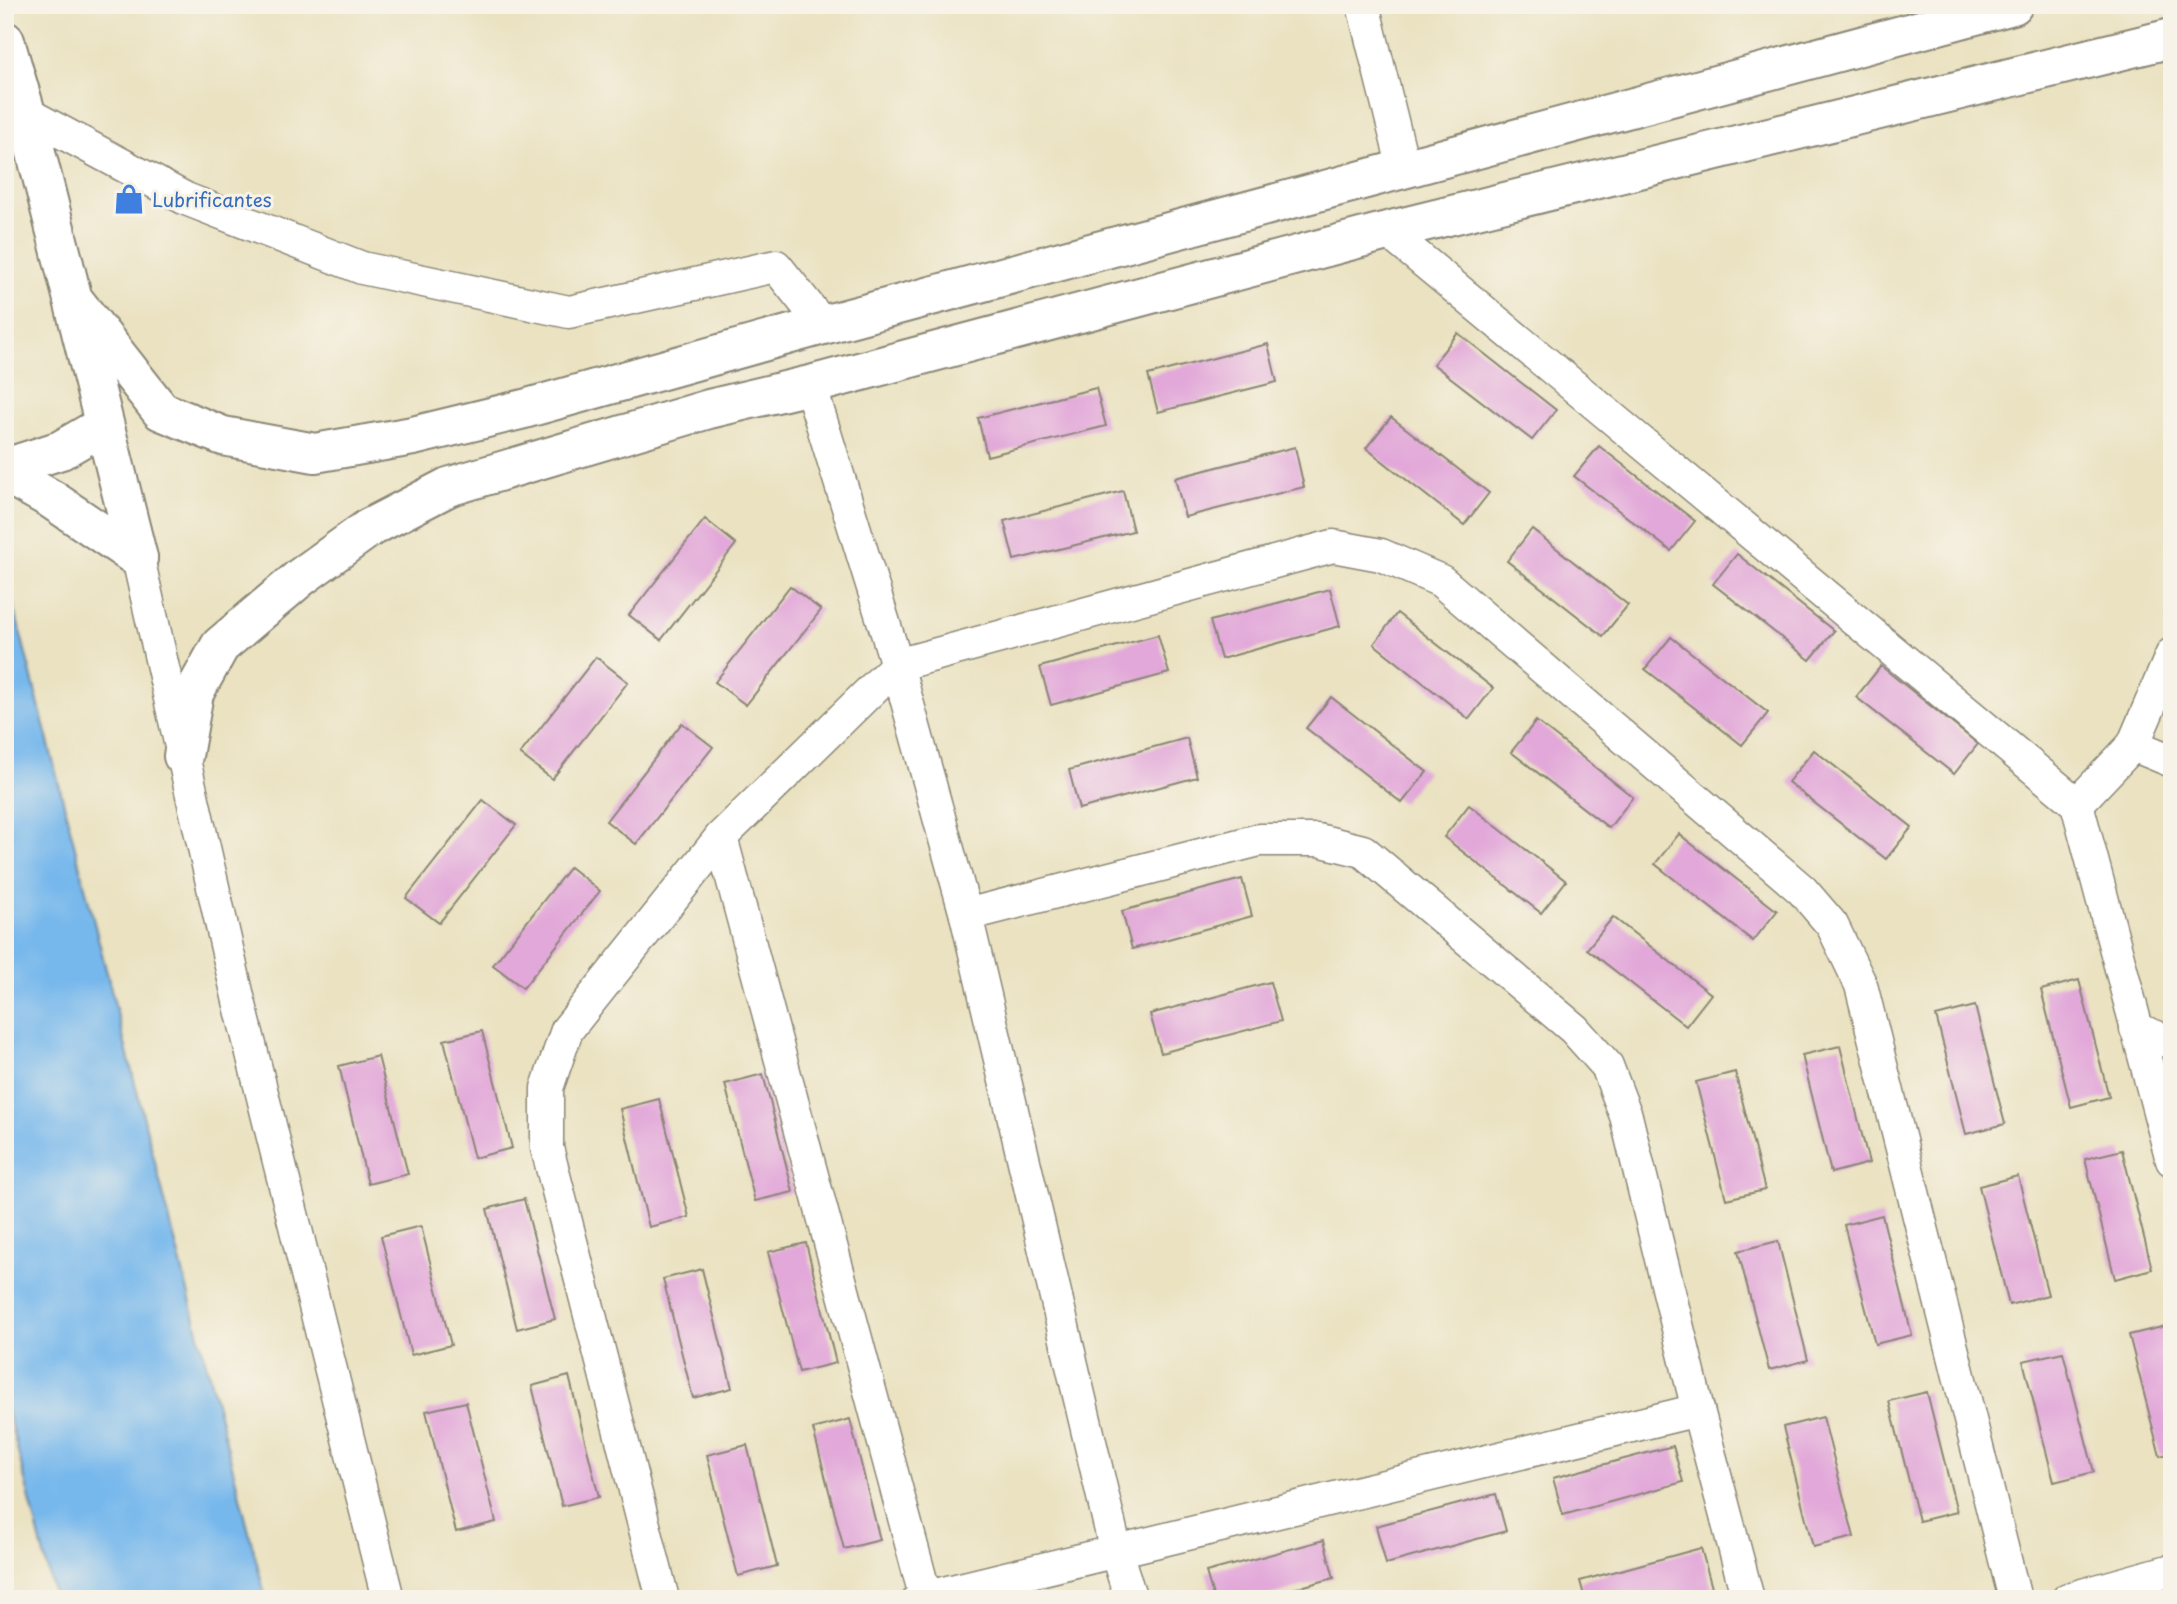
<svg xmlns="http://www.w3.org/2000/svg" width="2177" height="1604" viewBox="0 0 2177 1604" font-family="'Playpen Sans',sans-serif">
<style>
.water{fill:#77b8ec;stroke:#51728c;stroke-width:2}
.building{fill:#e2a8d9}
.lines{fill:none;stroke-linecap:round;stroke-linejoin:round}
.minor-casing{stroke:#8a8676;stroke-width:35}
.tertiary-casing{stroke:#8a8676;stroke-width:42}
.secondary-casing{stroke:#8a8676;stroke-width:42}
.minor{stroke:#fff;stroke-width:32}
.tertiary{stroke:#fff;stroke-width:38}
.secondary{stroke:#fff;stroke-width:38}
.labels{text-anchor:middle;dominant-baseline:central;stroke-width:6;stroke-linejoin:round;paint-order:stroke}
.shop-label{font-size:19px;fill:#366cbe;stroke:#f7f3e8;text-anchor:start}
</style>
<rect width="100%" height="100%" fill="#f7f3e8"/>
<filter id="ink" filterUnits="userSpaceOnUse"><feTurbulence type="fractalNoise" baseFrequency=".0143" numOctaves="2"/><feDisplacementMap in="SourceGraphic" scale="14" xChannelSelector="R" yChannelSelector="G"/><feConvolveMatrix kernelMatrix="1 2 1 2 8 2 1 2 1" color-interpolation-filters="sRGB"/></filter>
<filter id="wash" filterUnits="userSpaceOnUse"><feTurbulence type="fractalNoise" baseFrequency=".00686" numOctaves="4" result="noise"/><feDisplacementMap in="SourceGraphic" scale="28" xChannelSelector="R" yChannelSelector="G"/><feGaussianBlur stdDeviation="1.57" result="paint"/><feColorMatrix in="noise" values="0 0 0 0 0 0 0 0 0 0 0 0 0 0 0 0 0 1.4 0 .05"/><feComposite in="paint" operator="in"/></filter>
<g filter="url(#wash)">
<rect width="100%" height="100%" fill="#eae2c1"/>
<polygon class="water" points="5,572 266,1599 55,1599 5,1401"/>
<g id="blocks">
<g class="building">
<polygon points="1458,333 1556,410 1532,440 1433,364"/>
<polygon points="1268,344 1277,382 1158,412 1148,375"/>
<polygon points="1096,388 1106,426 987,456 978,418"/>
<polygon points="1391,417 1489,493 1464,525 1366,448"/>
<polygon points="1599,446 1695,521 1671,551 1574,476"/>
<polygon points="1295,447 1304,487 1185,517 1175,478"/>
<polygon points="1123,491 1133,531 1014,560 1004,521"/>
<polygon points="705,519 736,544 661,640 629,615"/>
<polygon points="1532,529 1628,605 1603,636 1507,561"/>
<polygon points="1737,554 1834,631 1810,660 1713,584"/>
<polygon points="790,586 821,610 746,705 715,682"/>
<polygon points="1330,589 1340,626 1221,659 1210,621"/>
<polygon points="1397,613 1493,688 1469,719 1374,644"/>
<polygon points="1158,635 1169,673 1051,705 1040,667"/>
<polygon points="1671,637 1768,713 1742,745 1645,669"/>
<polygon points="596,657 628,682 552,779 520,754"/>
<polygon points="1881,666 1978,744 1954,774 1856,697"/>
<polygon points="1331,697 1427,772 1402,803 1306,728"/>
<polygon points="1536,721 1633,797 1609,828 1511,752"/>
<polygon points="682,723 713,747 636,844 606,821"/>
<polygon points="1187,738 1197,777 1079,809 1069,770"/>
<polygon points="1814,750 1912,827 1886,859 1788,782"/>
<polygon points="483,800 516,825 439,923 406,898"/>
<polygon points="1469,805 1566,881 1541,913 1444,837"/>
<polygon points="1679,834 1777,911 1753,941 1655,864"/>
<polygon points="570,867 600,891 523,988 493,965"/>
<polygon points="1242,879 1252,916 1132,949 1122,911"/>
<polygon points="1613,917 1711,994 1686,1026 1587,949"/>
<polygon points="2079,980 2109,1097 2071,1107 2041,990"/>
<polygon points="1270,982 1281,1021 1161,1053 1150,1014"/>
<polygon points="1975,1006 2005,1124 1966,1134 1936,1016"/>
<polygon points="482,1031 512,1148 474,1158 444,1040"/>
<polygon points="1840,1046 1869,1163 1831,1173 1802,1055"/>
<polygon points="378,1056 408,1174 368,1184 339,1066"/>
<polygon points="1735,1072 1765,1190 1726,1199 1696,1082"/>
<polygon points="763,1074 793,1192 755,1201 725,1084"/>
<polygon points="659,1099 689,1217 649,1227 620,1109"/>
<polygon points="2122,1150 2152,1269 2115,1279 2085,1159"/>
<polygon points="2018,1176 2048,1295 2009,1305 1979,1186"/>
<polygon points="524,1199 555,1319 517,1329 487,1209"/>
<polygon points="1882,1215 1912,1335 1875,1344 1844,1225"/>
<polygon points="421,1226 451,1345 411,1355 381,1236"/>
<polygon points="1778,1241 1808,1360 1769,1370 1738,1251"/>
<polygon points="806,1243 836,1363 799,1372 768,1252"/>
<polygon points="702,1269 732,1388 693,1398 663,1279"/>
<polygon points="2166,1326 2172,1347 2172,1453 2160,1456 2129,1335"/>
<polygon points="2063,1352 2094,1472 2054,1482 2023,1361"/>
<polygon points="569,1376 599,1497 562,1506 532,1386"/>
<polygon points="1927,1392 1957,1512 1919,1521 1889,1401"/>
<polygon points="466,1402 496,1522 456,1532 426,1411"/>
<polygon points="1823,1417 1854,1537 1813,1547 1783,1427"/>
<polygon points="850,1419 880,1540 844,1549 813,1429"/>
<polygon points="747,1445 777,1566 738,1576 707,1455"/>
<polygon points="1673,1446 1683,1482 1563,1515 1553,1478"/>
<polygon points="1496,1494 1506,1531 1386,1564 1376,1526"/>
<polygon points="1324,1540 1334,1578 1256,1599 1214,1599 1206,1572"/>
<polygon points="1701,1548 1712,1588 1670,1599 1585,1599 1580,1581"/>
</g>
</g>
</g>
<g filter="url(#ink)">
<use href="#blocks" fill-opacity="0" stroke="#8a8676" stroke-width="2"/>
<g class="lines">
<g class="minor-casing">
<g id="minor">
<polyline points="1363,5 1404,169"/>
<polyline points="26,113 186,199 362,268 569,312 776,266 823,325"/>
<polyline points="1387,231 2077,804 2172,1160"/>
<polyline points="810,385 897,665 966,915 1116,1552 1131,1599"/>
<polyline points="138,558 239,1001 388,1599"/>
<polyline points="2133,745 2172,761"/>
<polyline points="2077,804 2133,745 2172,654"/>
<polyline points="721,837 926,1599"/>
<polyline points="966,915 1259,840 1318,840 1363,851 1574,1029 1607,1066 1626,1116 1698,1410 1748,1599"/>
<polyline points="2136,1029 2172,1043"/>
<polyline points="663,1599 547,1148 547,1088 567,1030 721,837 897,665 1333,546 1381,555 1441,581 1802,890 1832,925 1861,985 2015,1599"/>
<polyline points="919,1599 1698,1410"/>
<polyline points="2068,1599 2172,1570"/>
</g>
</g>
<g class="tertiary-casing">
<g id="tertiary">
<polyline points="73,299 161,411 223,436 315,453 413,436 524,409 823,325 2013,5"/>
<polyline points="183,756 194,693 220,646 301,577 369,528 448,487 709,409 810,385 1387,231 2172,38"/>
</g>
</g>
<g class="secondary-casing">
<g id="secondary">
<polyline points="5,41 26,113 138,558"/>
<polyline points="5,468 61,450 104,425"/>
<polyline points="5,473 51,499 138,558"/>
</g>
</g>
<use href="#minor" class="minor"/>
<use href="#tertiary" class="tertiary"/>
<use href="#secondary" class="secondary"/>
</g>
</g>
<defs>
<g id="shop-bare" transform="scale(2.415)"><path d="M-5-2.5h2.3a2.7 3.5 0 0 1 5.4 0H5L5.5 6h-11ZM-1.5-2.5h3a1.5 2.3 0 0 0-3 0Z" fill="#3f7fe0" stroke="#f7f3e8" stroke-width="2.5" paint-order="stroke"/></g>
</defs>
<g fill-rule="evenodd">
<use href="#shop-bare" x="129" y="199"/>
</g>
<g class="labels">
<g class="shop-label">
<text x="152" y="199">Lubrificantes</text>
</g>
</g>
<rect width="2177" height="1604" fill="none" stroke="#f7f3e8" stroke-width="28"/>
</svg>
